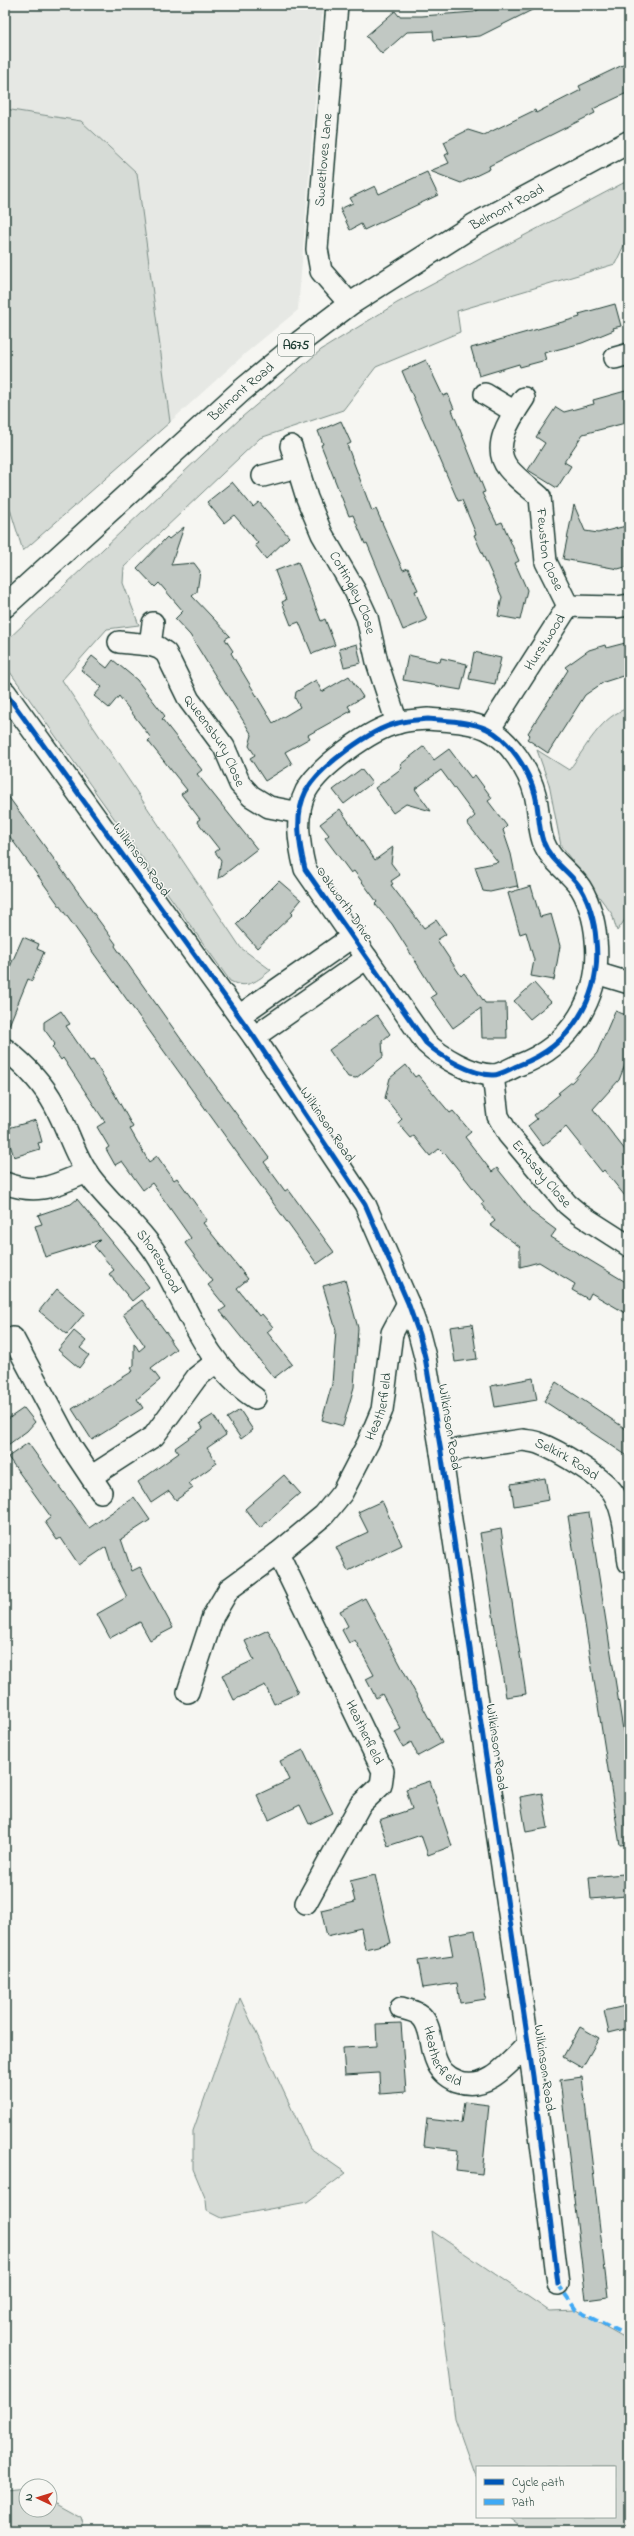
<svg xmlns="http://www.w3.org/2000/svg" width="634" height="2536" viewBox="0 0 634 2536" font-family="'Indie Flower',sans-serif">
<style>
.built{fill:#e6e8e4}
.green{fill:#d6dbd6;stroke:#7a8c85}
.building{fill:#c1c8c3;stroke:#1f3d34}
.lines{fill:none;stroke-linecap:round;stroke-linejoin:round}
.minor-casing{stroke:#1f3d34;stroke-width:24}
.primary-casing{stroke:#1f3d34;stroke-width:25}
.minor{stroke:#f6f6f2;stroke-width:21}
.primary{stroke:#f6f6f2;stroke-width:22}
.quiet{stroke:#3fa9f5;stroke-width:4;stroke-dasharray:8 4;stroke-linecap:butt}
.cycleway-casing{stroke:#f6f6f2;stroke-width:8}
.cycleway{stroke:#0057b8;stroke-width:5}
.labels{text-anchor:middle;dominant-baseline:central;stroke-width:3;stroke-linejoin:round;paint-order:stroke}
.shield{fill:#f6f6f2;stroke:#60746d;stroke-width:1}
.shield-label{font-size:13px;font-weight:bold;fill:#1f3d34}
.street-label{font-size:14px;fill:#1f3d34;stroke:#f6f6f2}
</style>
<rect width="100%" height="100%" fill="#f6f6f2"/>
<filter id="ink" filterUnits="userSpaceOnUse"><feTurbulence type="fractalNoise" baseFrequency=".025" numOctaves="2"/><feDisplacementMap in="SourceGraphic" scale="8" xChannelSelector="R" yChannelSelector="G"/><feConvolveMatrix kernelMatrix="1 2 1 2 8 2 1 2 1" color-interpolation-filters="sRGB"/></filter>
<g filter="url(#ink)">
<polygon class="built" points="5,5 323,5 298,310 247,352 170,422 137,173 81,121 5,109"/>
<g class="green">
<polygon points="5,109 81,121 137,173 170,422 23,551 5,493"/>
<path d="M 629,180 L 629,235 L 615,264 L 457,311 L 460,332 L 376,367 L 343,410 L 260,438 L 124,567 L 123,583 L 139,625 L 107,629 L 62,680 L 241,948 L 271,970 C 257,981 247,990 230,981 L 5,665 L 5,642 L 242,417 L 321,350 L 397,303 Z"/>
<path d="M 629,708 L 629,914 L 617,931 L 612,914 L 561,846 L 549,784 L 537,750 L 569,770 C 586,748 601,715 629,708 Z"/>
<polygon points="240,1998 310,2148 346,2173 307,2202 221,2218 207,2211 206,2200 193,2169 193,2131"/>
<polygon points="432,2231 549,2311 576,2310 629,2340 629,2531 526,2531 509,2517 615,2517 615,2467 477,2467 477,2477 474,2473 455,2419"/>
<polygon points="26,2488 26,2510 50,2510 50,2500 81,2517 85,2531 5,2531 5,2490"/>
</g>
<g class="building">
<polygon points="487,5 542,5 480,36 434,40 433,31 407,32 382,54 366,36 395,11 399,16 422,16 474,12"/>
<polygon points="629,62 629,92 593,109 595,113 489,166 490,169 461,183 430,171 449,163 445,155 449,153 444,142 468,130 484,135 535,110 536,113 581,90 579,86"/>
<polygon points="427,172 438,195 364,230 361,224 350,230 340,209 353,203 350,198 375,186 379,194"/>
<polygon points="615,304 621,326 613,328 614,330 582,343 544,353 546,360 520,367 519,364 479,376 471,348 580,317 579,314"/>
<polygon points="426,360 443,396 448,394 454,409 452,410 485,492 482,493 497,524 502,522 519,561 515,563 527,590 520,620 498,616 502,597 474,535 476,534 462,500 458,501 402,371"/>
<polygon points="629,390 629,422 583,434 564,462 571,466 557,488 528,470 545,443 536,437 556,407 564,412 594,404 593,400"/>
<polygon points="341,421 351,443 347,445 372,511 376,509 403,570 408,568 418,590 415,591 427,620 403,630 367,543 365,544 353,515 349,516 321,445 323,444 318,431"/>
<polygon points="232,482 253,507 259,502 289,537 266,559 255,545 258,543 234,515 224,523 207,502"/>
<polygon points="574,505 585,531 598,533 626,526 629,538 629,566 618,569 563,559"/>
<polygon points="184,527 171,565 194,563 200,571 197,592 192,596 230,636 225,639 233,651 231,653 273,723 300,707 295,698 296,692 316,680 322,692 349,676 363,697 348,706 351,711 308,735 310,738 285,752 292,764 265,781 250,758 255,755 249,746 252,735 190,635 175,619 183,611 159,583 155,587 137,568 167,537 169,539"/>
<polygon points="298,562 321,621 325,619 335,645 312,654 299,622 291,625 282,602 286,600 275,571"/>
<polygon points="629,642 629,674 604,682 585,695 548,753 527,739 530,735 528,733 568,670 565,667 589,650 605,645 606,648"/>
<polygon points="357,644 361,663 344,667 339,649"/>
<polygon points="474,652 501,658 495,684 469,679"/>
<polygon points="408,655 440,662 441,658 467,664 461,690 403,680"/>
<polygon points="92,656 107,668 113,660 137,680 165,716 162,719 202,770 197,774 257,849 218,879 221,860 215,852 219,849 197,821 200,819 181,794 187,790 148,741 151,738 119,696 109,708 94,696 102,687 81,670"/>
<polygon points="424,746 434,760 449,749 471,778 475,775 492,798 488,801 507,826 503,830 511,854 518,888 517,886 490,892 483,891 475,867 498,862 467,823 475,816 441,770 415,789 431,811 406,804 393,813 375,788 402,768 400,765"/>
<polygon points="361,769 372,783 344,804 333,790"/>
<polygon points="5,792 116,944 115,946 183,1042 269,1158 264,1162 285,1191 288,1189 334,1252 317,1264 5,830"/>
<polygon points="340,809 375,860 393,847 391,863 400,875 391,881 393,884 391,885 424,928 436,920 446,934 437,940 461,976 464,973 485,1003 506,1003 507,1038 482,1038 481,1008 453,1028 441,1011 431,997 436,994 392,924 375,904 377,902 354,871 351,873 325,838 329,835 320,824"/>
<polygon points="279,881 301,900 291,912 293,914 257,948 236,924"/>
<polygon points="531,886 540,917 551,914 560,946 554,980 531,976 534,960 526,932 520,934 508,893"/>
<polygon points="23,937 39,944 37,949 44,952 32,981 28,979 5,1035 5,978"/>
<polygon points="534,983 551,1002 530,1019 514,1001"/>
<polygon points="61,1011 70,1024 66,1026 90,1061 93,1060 114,1093 133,1127 130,1129 149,1162 157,1156 174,1180 177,1178 207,1220 203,1223 248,1279 237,1288 259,1316 262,1314 273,1327 267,1332 292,1364 274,1378 220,1311 226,1307 208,1285 213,1281 185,1243 191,1238 152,1183 143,1190 122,1161 115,1165 106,1149 109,1147 97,1127 105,1122 63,1058 61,1060 52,1047 55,1044 44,1029 44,1022"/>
<polygon points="615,1011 629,1016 629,1055 619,1080 593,1109 629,1155 629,1201 604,1170 602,1172 566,1127 543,1146 528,1126 537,1119 534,1115 560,1094 558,1093 573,1081 597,1053"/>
<polygon points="377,1015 390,1034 382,1041 383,1057 356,1078 348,1077 329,1050"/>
<polygon points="406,1065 415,1077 418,1075 450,1113 453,1111 471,1132 465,1137 492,1172 497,1168 533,1213 556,1230 551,1237 629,1284 629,1315 591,1293 588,1299 572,1290 575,1284 539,1262 520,1267 520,1247 490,1225 495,1221 481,1204 484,1202 445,1153 444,1154 439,1149 430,1156 414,1136 411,1138 398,1123 402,1119 385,1098 390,1078"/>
<polygon points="36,1120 42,1142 38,1143 40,1149 14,1157 5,1129"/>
<polygon points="77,1199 149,1287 132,1301 109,1274 114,1270 94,1246 100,1240 45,1257 35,1226 42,1224 38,1215 71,1204"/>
<polygon points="345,1280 358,1328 354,1387 343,1426 322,1420 332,1384 336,1330 323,1286"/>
<polygon points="57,1289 85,1313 67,1334 39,1311"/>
<polygon points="142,1300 171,1339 170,1341 176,1349 151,1368 160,1380 137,1399 143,1408 92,1440 72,1409 133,1371 131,1368 134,1366 134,1343 139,1351 145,1346 123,1314"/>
<polygon points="472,1324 477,1359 455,1362 450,1327"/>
<polygon points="74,1331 86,1341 80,1348 89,1355 79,1368 58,1350"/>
<polygon points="533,1378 537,1400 495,1407 491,1386"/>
<polygon points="556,1382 629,1431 629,1457 544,1401"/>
<polygon points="24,1408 35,1422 27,1431 5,1447 5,1421"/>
<polygon points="240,1410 253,1430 241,1439 227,1418"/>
<polygon points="213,1415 226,1435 207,1448 217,1463 189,1483 193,1488 176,1500 169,1491 151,1503 138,1482 179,1453 175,1448 203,1428 200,1423"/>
<polygon points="28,1443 89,1528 134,1497 150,1520 121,1539 132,1571 140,1567 173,1628 150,1640 140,1622 110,1638 97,1614 127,1597 113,1569 106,1547 79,1565 61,1538 57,1540 45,1522 51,1517 8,1457"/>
<polygon points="284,1475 300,1493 260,1528 245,1509"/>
<polygon points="545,1478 549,1500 514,1506 511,1484"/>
<polygon points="382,1501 402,1545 348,1571 336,1547 368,1532 358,1512"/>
<polygon points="589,1513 629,1768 629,1844 620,1845 568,1516"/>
<polygon points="501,1529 526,1694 506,1697 480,1533"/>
<polygon points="365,1598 442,1743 418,1756 411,1742 403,1747 395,1732 401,1729 382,1694 376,1698 366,1679 374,1675 355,1640 349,1643 342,1630 348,1626 340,1611"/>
<polygon points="268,1630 298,1693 274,1704 265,1685 234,1700 222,1675 254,1660 245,1641"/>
<polygon points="303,1750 333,1813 309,1824 300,1805 269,1820 257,1795 289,1780 280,1761"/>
<polygon points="430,1781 452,1846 428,1855 421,1835 388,1846 379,1820 412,1809 406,1789"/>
<polygon points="542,1793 548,1828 526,1832 520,1797"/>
<polygon points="624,1874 626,1896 591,1899 589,1877"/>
<polygon points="375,1875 391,1943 365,1949 361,1928 327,1936 321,1910 355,1902 350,1881"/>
<polygon points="475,1930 486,1999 460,2003 457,1983 423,1988 418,1961 453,1956 449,1935"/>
<polygon points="629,2005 629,2028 609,2033 604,2011"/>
<polygon points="401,2023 406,2092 380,2094 379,2073 345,2075 343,2048 377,2046 376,2024"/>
<polygon points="580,2027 599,2038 582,2068 563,2057"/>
<polygon points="582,2077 608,2297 586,2300 560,2080"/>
<polygon points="464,2102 489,2105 482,2174 456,2171 458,2150 424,2146 427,2119 461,2123"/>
</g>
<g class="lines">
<g class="minor-casing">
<g id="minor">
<polyline points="337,5 317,249 321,271 350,304"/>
<polyline points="615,358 629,354"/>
<polyline points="485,394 515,412"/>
<path id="s1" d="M 524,398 C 512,416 490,446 508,468 C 517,479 530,488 540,497 L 546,562 L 568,606"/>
<path id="s2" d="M 291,446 L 307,498 L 322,534 L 355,591 L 367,617 L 377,662 L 397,723"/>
<polyline points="263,476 297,467"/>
<path id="s3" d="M 119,642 L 150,645 L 159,648 L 166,653 L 189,700 L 224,747 L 240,784 L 251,796 L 269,807 L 300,813"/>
<polyline points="150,645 153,623"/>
<polyline points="5,692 254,1037 365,1204 408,1303 419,1334 425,1357 441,1452 533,2076 558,2284"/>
<path d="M 428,719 C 448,721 469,721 487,729 C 509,739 529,771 535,794 C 539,809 538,826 543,841 C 550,860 565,868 577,883 C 588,896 595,922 596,940 C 602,996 571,1046 519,1065 C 511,1068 501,1075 493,1075 C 472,1075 441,1057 426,1043 L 305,869 C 299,844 294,815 306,791 C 319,767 371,729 398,723 C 407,720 418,720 428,719 Z"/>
<path id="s4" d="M 489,730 L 568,606 L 617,607 L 629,605"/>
<polyline points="596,973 629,983"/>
<polyline points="239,1016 352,937"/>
<polyline points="254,1037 367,958"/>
<path id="s5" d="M 5,1049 C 24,1064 43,1083 55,1106 C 67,1127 74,1154 88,1174 C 110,1205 141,1227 160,1260 C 188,1308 206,1366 255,1398"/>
<path id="s6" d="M 493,1075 L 498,1116 L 508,1134 L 567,1204 L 579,1214 L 629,1246"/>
<path d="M 5,1183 C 39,1196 55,1185 87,1172"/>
<polyline points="13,1338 71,1447 101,1492"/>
<path id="s7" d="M 441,1452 L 523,1440 C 528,1441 533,1441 538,1443 C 557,1450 607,1479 615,1496 C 625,1516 626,1541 629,1563"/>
<polyline points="92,1476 154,1436 197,1377 216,1362"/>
<path id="s8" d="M 278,1553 L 383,1771 L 381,1785 L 360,1805 L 306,1903"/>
<path id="s9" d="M 188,1692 L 213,1616 L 229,1589 L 278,1553 L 324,1515 L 342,1493 L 368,1443 L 382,1410 L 392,1333 L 408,1303"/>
<path id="s10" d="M 401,2008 C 409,2010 415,2011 421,2016 C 432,2026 430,2046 436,2060 C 439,2069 447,2077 457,2081 C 487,2092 509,2063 528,2044"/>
</g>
</g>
<g class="primary-casing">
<g id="primary">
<path id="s11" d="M 5,606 L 240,392 L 300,342 L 350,304 L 474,225 L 629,142"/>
</g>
</g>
<use href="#minor" class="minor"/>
<use href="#primary" class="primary"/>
<polyline class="quiet" points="558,2284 576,2310 629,2336"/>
<g class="cycleway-casing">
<g id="cycleway">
<polyline points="5,692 254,1037 365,1204 408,1303 419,1334 425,1357 441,1452 533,2076 558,2284"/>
<path d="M 428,719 C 448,721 469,721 487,729 C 509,739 529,771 535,794 C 539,809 538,826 543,841 C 550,860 565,868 577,883 C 588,896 595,922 596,940 C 602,996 571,1046 519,1065 C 511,1068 501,1075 493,1075 C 472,1075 441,1057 426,1043 L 305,869 C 299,844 294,815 306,791 C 319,767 371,729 398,723 C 407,720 418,720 428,719 Z"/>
</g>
</g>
<use href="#cycleway" class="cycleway"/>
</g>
</g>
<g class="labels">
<rect class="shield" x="278" y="334" width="36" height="22" rx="3"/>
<g class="shield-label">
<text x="296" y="345">A675</text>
</g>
<g class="street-label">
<text transform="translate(324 160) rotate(-85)">Sweetloves Lane</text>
<text stroke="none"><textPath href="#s11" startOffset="643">Belmont Road</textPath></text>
<text stroke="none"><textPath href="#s11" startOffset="319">Belmont Road</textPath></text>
<text stroke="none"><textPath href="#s1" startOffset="174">Fewston Close</textPath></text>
<text stroke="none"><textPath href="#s2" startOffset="160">Cottingley Close</textPath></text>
<text stroke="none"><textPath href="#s4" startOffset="104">Hurstwood</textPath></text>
<text stroke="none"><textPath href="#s3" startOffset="150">Queensbury Close</textPath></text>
<text transform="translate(141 860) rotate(54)">Wilkinson Road</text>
<text transform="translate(344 904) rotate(55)">Oakworth Drive</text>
<text transform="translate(327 1125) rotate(56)">Wilkinson Road</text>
<text stroke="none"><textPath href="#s6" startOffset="114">Embsay Close</textPath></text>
<text stroke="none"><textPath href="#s5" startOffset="265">Shoreswood</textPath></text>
<text stroke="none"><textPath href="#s9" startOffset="355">Heatherfield</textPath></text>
<text transform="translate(449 1427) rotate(81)">Wilkinson Road</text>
<text stroke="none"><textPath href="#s7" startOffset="131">Selkirk Road</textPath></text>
<text stroke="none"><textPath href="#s8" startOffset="199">Heatherfield</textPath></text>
<text transform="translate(496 1747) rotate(82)">Wilkinson Road</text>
<text stroke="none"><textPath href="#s10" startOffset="69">Heatherfield</textPath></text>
<text transform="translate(544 2068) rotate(82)">Wilkinson Road</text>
</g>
</g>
<rect width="634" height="2536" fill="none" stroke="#f6f6f2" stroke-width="20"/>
<rect x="10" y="10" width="614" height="2516" fill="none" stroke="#1f3d34" stroke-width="1.5" filter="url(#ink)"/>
<rect x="476" y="2466" width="140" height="52" fill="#f6f6f2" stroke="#a0aca6"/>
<rect x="484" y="2479" width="20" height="6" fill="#0057b8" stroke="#a0aca6"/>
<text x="512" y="2486" font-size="12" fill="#1f3d34">Cycle path</text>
<rect x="484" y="2499" width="20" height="6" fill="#3fa9f5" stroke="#a0aca6"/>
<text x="512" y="2506" font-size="12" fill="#1f3d34">Path</text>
<g transform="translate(38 2498) rotate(274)"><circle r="19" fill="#f6f6f2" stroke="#a0aca6"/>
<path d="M0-3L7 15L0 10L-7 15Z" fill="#c8321e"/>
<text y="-6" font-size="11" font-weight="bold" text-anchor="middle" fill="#1f3d34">N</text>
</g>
</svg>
